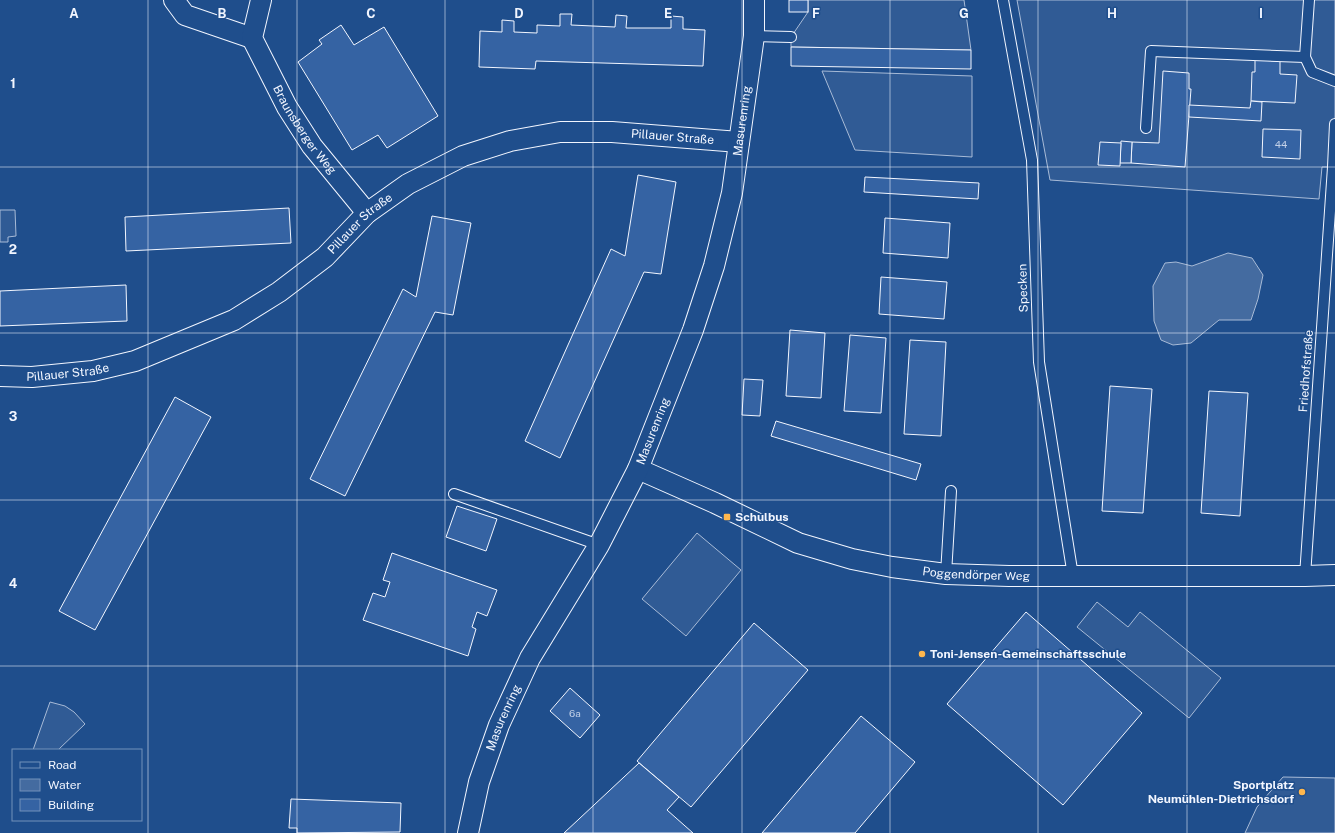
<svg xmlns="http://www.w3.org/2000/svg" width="1335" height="833" viewBox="0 0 1335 833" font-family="'Public Sans',sans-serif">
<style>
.built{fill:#305b95;stroke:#a8bbd7}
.water{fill:#446ba0;stroke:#a8bbd7}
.building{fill:#3563a3;stroke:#f2f6ff}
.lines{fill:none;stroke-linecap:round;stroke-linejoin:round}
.service-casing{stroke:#f2f6ff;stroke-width:12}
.minor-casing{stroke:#f2f6ff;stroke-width:22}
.service{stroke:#1f4e8c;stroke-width:10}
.minor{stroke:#1f4e8c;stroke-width:20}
.grid{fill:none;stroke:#f2f6ff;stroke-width:1;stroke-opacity:0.55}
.poi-dot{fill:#ffb74d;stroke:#1f4e8c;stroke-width:1.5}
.labels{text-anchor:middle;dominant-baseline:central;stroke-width:3;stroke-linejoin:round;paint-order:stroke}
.number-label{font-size:10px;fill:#c3d1e8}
.street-label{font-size:12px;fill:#f2f6ff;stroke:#1f4e8c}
.poi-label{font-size:12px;font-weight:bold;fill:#f2f6ff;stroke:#1f4e8c;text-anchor:start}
.grid-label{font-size:13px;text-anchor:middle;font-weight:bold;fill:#f2f6ff;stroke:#1f4e8c;stroke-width:3;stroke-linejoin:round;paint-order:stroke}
</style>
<rect width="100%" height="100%" fill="#1f4e8c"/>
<g class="built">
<polygon points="808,0 964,0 971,50 791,47 791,37 808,12"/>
<polygon points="1017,0 1335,0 1335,167 1322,167 1319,199 1050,180"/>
<polygon points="822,71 972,76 972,157 855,150"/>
<polygon points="0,210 15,210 16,236 8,237 8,242 0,242"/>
<polygon points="697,533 741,570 686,636 642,599"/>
<polygon points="1097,602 1128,627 1140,612 1221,678 1189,718 1077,627"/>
<polygon points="50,702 65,706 74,712 85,724 58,750 33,750"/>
<polygon points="1283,777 1335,778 1335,833 1245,833 1257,807"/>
</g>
<polygon class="water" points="1228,253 1252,258 1263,275 1258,299 1251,320 1219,320 1191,343 1173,345 1161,340 1154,321 1153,286 1165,263 1176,262 1192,266"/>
<g class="building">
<rect x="789" y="0" width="19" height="12"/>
<polygon points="560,14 572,14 571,25 615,27 616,15 627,16 626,28 671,28 671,16 683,17 683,29 705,30 703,66 536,61 535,69 479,67 480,31 502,32 502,20 514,21 514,32 537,33 537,25 560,26"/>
<polygon points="341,25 354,45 384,27 438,116 387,148 378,135 352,150 298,62 322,44 319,40"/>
<polygon points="791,47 971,50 971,69 791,66"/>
<polygon points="1255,60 1280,61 1280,74 1297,75 1295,103 1251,101 1252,72 1255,72"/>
<polygon points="1163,71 1189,73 1189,89 1191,89 1185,167 1131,163 1132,142 1159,143"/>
<polygon points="1251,101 1262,102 1261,121 1189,117 1189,105 1250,108"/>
<polygon points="1263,129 1301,130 1300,159 1262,157"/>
<polygon points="1121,141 1132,142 1131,163 1120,163"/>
<polygon points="1100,142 1121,143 1120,166 1098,165"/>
<polygon points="638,175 676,182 661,274 644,272 560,458 525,441 611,249 625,256"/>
<polygon points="865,177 979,183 978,199 864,192"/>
<polygon points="289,208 291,243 126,251 125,217"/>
<polygon points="432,216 471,223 453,315 435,312 345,496 310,479 403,289 416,297"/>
<polygon points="885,218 950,223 948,258 883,253"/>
<polygon points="881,277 947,282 944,319 879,314"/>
<polygon points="126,285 127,321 0,326 0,291"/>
<polygon points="790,330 825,333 821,398 786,396"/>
<polygon points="850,335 886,338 881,413 844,411"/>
<polygon points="910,340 946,342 941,436 904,434"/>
<polygon points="744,379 763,380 760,416 742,415"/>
<polygon points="1110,386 1152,389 1143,513 1102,511"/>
<polygon points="1209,391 1248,393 1240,516 1201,513"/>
<polygon points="175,397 211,417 95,630 59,611"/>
<polygon points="776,421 921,464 916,480 771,436"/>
<polygon points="457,506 497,519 486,551 446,537"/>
<polygon points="392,553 497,590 487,616 477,612 472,627 476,629 468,656 363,620 373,593 385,597 390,582 383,580"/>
<polygon points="1026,612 1142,713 1063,805 947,704"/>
<polygon points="754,623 808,670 691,807 637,761"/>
<polygon points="570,688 600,715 580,738 550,711"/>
<polygon points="861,716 915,762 855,833 762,833"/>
<polygon points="639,763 679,797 667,810 693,833 564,833"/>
<polygon points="291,799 401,803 400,832 297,833 297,828 289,828"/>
</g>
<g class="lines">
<g class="service-casing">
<g id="service">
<polyline points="1003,0 1032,160 1039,362 1073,576"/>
<polyline points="1309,0 1305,57 1312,72 1335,81"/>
<polyline points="754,36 791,37"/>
<polyline points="1146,128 1151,51 1305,57"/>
<polyline points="454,494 599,545"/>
<polyline points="946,574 951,491"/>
<polyline points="1305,576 1333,167 1335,124"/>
</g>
</g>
<g class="minor-casing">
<g id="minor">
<polyline points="174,0 185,15 252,38"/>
<path id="s1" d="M 261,0 L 252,38 L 287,107 L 312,146 L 367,213"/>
<path id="s2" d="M 0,376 L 32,377 L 93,371 L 135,361 L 234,320 L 279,292 L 325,257 L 367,213 L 408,184 L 463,156 L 510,141 L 560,132 L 612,132 L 739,142"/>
<path id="s3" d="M 638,469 L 715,503 L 798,543 L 852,559 L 892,567 L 946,574 L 1009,576 L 1305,576 L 1335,575"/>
<path id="s4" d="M 468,833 L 479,782 L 499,725 L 530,658 L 599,545 L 638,469 L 693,330 L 714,266 L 732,193 L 754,36 L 754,0"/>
</g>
</g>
<use href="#service" class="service"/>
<use href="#minor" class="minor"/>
</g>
<path class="grid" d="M 148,0 L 148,833M 297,0 L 297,833M 445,0 L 445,833M 593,0 L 593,833M 742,0 L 742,833M 890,0 L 890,833M 1038,0 L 1038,833M 1187,0 L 1187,833M 0,167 L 1335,167M 0,333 L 1335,333M 0,500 L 1335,500M 0,666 L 1335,666"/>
<g class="poi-dot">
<rect x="723" y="513" width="8" height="8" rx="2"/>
<circle cx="922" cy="654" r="4"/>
<circle cx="1302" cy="792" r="4"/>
</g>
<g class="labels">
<g class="number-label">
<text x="1281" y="144">44</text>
<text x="575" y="713">6a</text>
</g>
<g class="street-label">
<text stroke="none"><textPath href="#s4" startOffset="769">Masurenring</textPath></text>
<text stroke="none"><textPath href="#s1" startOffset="145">Braunsberger Weg</textPath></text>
<text stroke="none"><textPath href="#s2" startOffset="740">Pillauer Straße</textPath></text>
<text stroke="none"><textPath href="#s2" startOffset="403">Pillauer Straße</textPath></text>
<text transform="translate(1023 288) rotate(-92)">Specken</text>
<text stroke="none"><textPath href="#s2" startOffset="68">Pillauer Straße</textPath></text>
<text transform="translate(1306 371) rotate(-86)">Friedhofstraße</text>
<text stroke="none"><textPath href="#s4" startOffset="445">Masurenring</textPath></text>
<text stroke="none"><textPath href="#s3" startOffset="358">Poggendörper Weg</textPath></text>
<text stroke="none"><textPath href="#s4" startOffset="121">Masurenring</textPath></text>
</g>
<g class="poi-label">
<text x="735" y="517">Schulbus</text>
<text x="930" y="654">Toni-Jensen-Gemeinschaftsschule</text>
<text x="1294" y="785" text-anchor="end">Sportplatz<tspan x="1294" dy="14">Neumühlen-Dietrichsdorf</tspan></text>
</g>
</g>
<g class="grid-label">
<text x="74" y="18">A</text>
<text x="222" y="18">B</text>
<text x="371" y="18">C</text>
<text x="519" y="18">D</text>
<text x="668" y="18">E</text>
<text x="816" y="18">F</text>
<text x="964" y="18">G</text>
<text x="1112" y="18">H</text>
<text x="1261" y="18">I</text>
<text x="13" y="88">1</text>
<text x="13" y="254">2</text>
<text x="13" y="421">3</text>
<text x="13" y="588">4</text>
</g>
<rect x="12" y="749" width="130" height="72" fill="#1f4e8c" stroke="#7391ba"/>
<rect x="20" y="762" width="20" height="6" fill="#1f4e8c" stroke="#7391ba"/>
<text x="48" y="769" font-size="12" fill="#f2f6ff">Road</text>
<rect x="20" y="779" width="20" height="12" fill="#446ba0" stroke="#7391ba"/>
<text x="48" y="789" font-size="12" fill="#f2f6ff">Water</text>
<rect x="20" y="799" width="20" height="12" fill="#3563a3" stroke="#7391ba"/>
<text x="48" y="809" font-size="12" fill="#f2f6ff">Building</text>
</svg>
